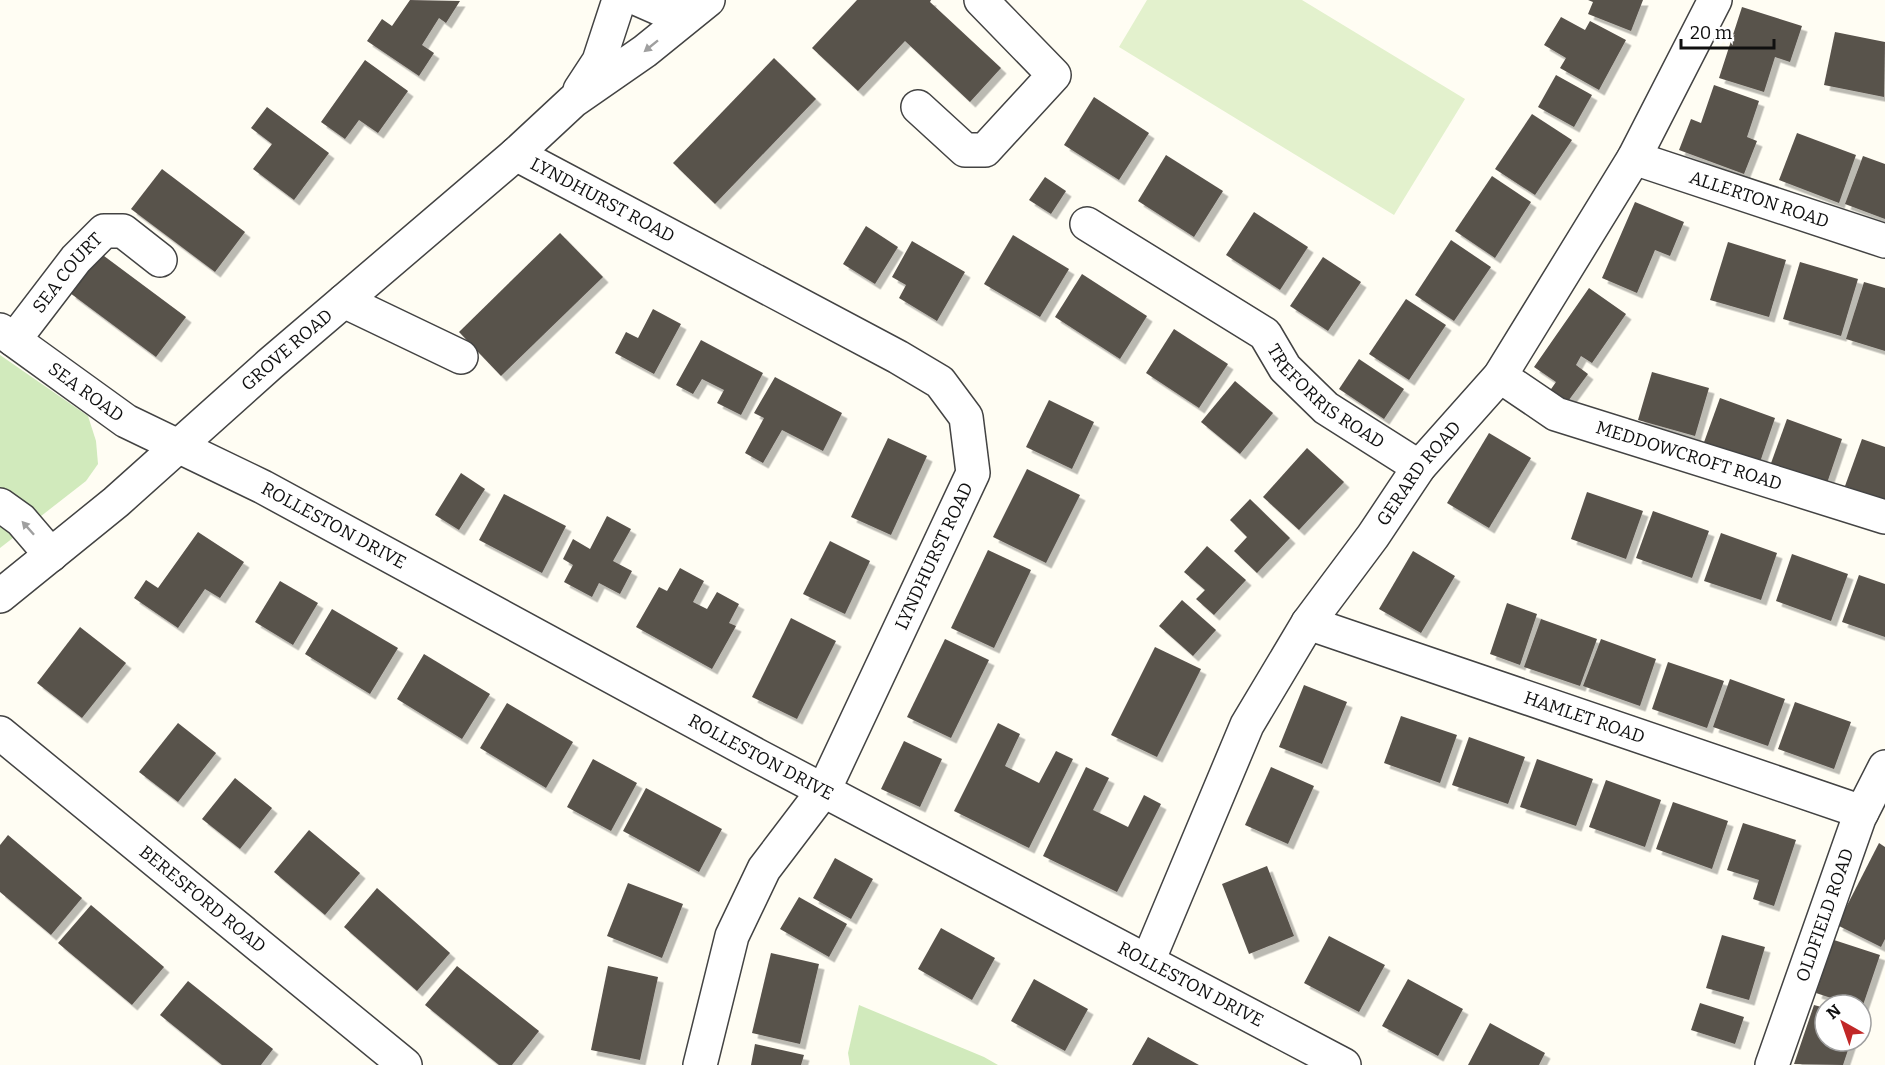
<svg xmlns="http://www.w3.org/2000/svg" width="1885" height="1065" viewBox="0 0 1885 1065" font-family="Bitter,serif">
<style>
.green{fill:#d1eabc}
.pitch{fill:#e3f1cd}
.building{fill:#59524c;filter:url(#shadow)}
.lines{fill:none;stroke-linecap:round;stroke-linejoin:round}
.minor-casing{stroke:#434343;stroke-width:36}
.minor{stroke:#fff;stroke-width:33}
.oneway{fill:#9f9f9f}
.labels{text-anchor:middle;dominant-baseline:central;stroke-width:6;stroke-linejoin:round;paint-order:stroke}
.street-label{font-size:18px;fill:#101010;stroke:#fff}
</style>
<defs>
<filter id="shadow"><feDropShadow dx="5.5" dy="5.5" stdDeviation="0" flood-color="#0004"/></filter>
</defs>
<rect width="100%" height="100%" fill="#fffdf3"/>
<g class="green">
<polygon points="0,355 88,416 96,441 98,464 86,481 0,548"/>
<polygon points="859,1005 984,1057 998,1065 850,1065 848,1053"/>
</g>
<polygon class="pitch" points="1147,0 1302,0 1465,99 1394,215 1119,47"/>
<g class="building">
<polygon points="410,0 460,1 446,23 439,18 422,45 434,53 419,76 367,41 382,19 392,26"/>
<polygon points="857,0 931,0 930,2 1001,68 970,102 905,41 858,91 812,48"/>
<polygon points="1588,0 1643,0 1631,31 1588,14 1593,2"/>
<polygon points="1742,7 1802,26 1790,62 1775,57 1764,92 1719,78"/>
<polygon points="1561,17 1585,30 1590,21 1626,40 1599,90 1560,68 1566,58 1544,45"/>
<polygon points="1835,32 1885,42 1884,97 1824,85"/>
<polygon points="774,58 816,99 715,204 673,163"/>
<polygon points="365,60 408,91 378,133 359,120 345,139 321,122"/>
<polygon points="1556,75 1592,95 1574,127 1538,107"/>
<polygon points="1714,85 1759,101 1747,137 1757,141 1744,174 1679,150 1691,119 1701,123"/>
<polygon points="1094,97 1149,133 1119,180 1064,145"/>
<polygon points="267,107 329,153 294,200 253,169 272,144 251,128"/>
<polygon points="1532,114 1572,140 1535,195 1495,169"/>
<polygon points="1797,133 1856,155 1839,203 1779,180"/>
<polygon points="1166,155 1223,191 1194,237 1138,201"/>
<polygon points="1863,156 1885,164 1885,219 1845,204"/>
<polygon points="162,169 245,232 215,272 131,209"/>
<polygon points="1492,176 1531,202 1495,258 1455,231"/>
<polygon points="1045,177 1066,191 1051,214 1029,200"/>
<polygon points="1635,202 1684,222 1670,256 1655,250 1637,293 1602,278"/>
<polygon points="1254,212 1308,247 1280,290 1226,255"/>
<polygon points="866,226 898,247 875,284 843,264"/>
<polygon points="560,233 603,277 501,376 459,332"/>
<polygon points="1013,235 1069,269 1040,317 984,284"/>
<polygon points="1451,240 1491,267 1454,321 1415,295"/>
<polygon points="912,241 965,272 937,321 899,298 906,285 892,277"/>
<polygon points="1728,242 1786,260 1769,317 1710,300"/>
<polygon points="100,253 186,317 156,357 70,293"/>
<polygon points="1323,257 1361,282 1328,331 1290,306"/>
<polygon points="1800,262 1858,279 1841,336 1783,319"/>
<polygon points="1082,274 1147,316 1120,359 1055,317"/>
<polygon points="1864,282 1885,288 1885,351 1846,339"/>
<polygon points="1589,288 1626,314 1592,363 1581,356 1576,365 1588,374 1566,404 1549,392 1556,382 1534,367"/>
<polygon points="1406,299 1446,325 1409,380 1369,354"/>
<polygon points="653,309 681,324 654,374 615,353 626,332 638,338"/>
<polygon points="1174,329 1228,364 1199,408 1146,373"/>
<polygon points="701,340 763,373 741,415 717,403 724,390 702,379 693,394 676,385"/>
<polygon points="1359,359 1404,389 1384,419 1339,389"/>
<polygon points="1652,372 1709,388 1695,436 1638,420"/>
<polygon points="775,377 842,413 823,451 782,430 763,463 745,453 764,418 754,413"/>
<polygon points="1235,381 1273,413 1240,454 1201,422"/>
<polygon points="1720,398 1775,418 1759,465 1703,445"/>
<polygon points="1049,400 1094,422 1072,469 1026,447"/>
<polygon points="1787,419 1842,439 1826,486 1770,466"/>
<polygon points="1489,433 1531,458 1489,528 1447,503"/>
<polygon points="888,438 927,456 891,535 851,517"/>
<polygon points="1862,439 1885,447 1885,501 1845,486"/>
<polygon points="1307,448 1344,482 1299,530 1263,497"/>
<polygon points="1027,469 1080,495 1046,563 993,537"/>
<polygon points="461,473 485,489 459,530 435,515"/>
<polygon points="1587,492 1643,511 1626,559 1571,539"/>
<polygon points="504,494 566,526 542,573 479,540"/>
<polygon points="1250,499 1290,538 1257,573 1234,551 1247,537 1230,520"/>
<polygon points="1653,511 1709,531 1692,578 1636,558"/>
<polygon points="607,516 631,529 613,561 632,571 620,594 599,583 592,597 564,582 573,565 563,559 573,539 590,549"/>
<polygon points="198,532 244,562 220,598 205,589 178,628 134,598 146,580 158,588"/>
<polygon points="1721,533 1777,553 1761,600 1704,581"/>
<polygon points="830,541 870,561 845,614 803,594"/>
<polygon points="1207,546 1246,580 1214,615 1196,599 1205,590 1184,572"/>
<polygon points="988,550 1031,570 994,648 951,628"/>
<polygon points="1413,551 1455,576 1421,633 1379,609"/>
<polygon points="1792,554 1848,574 1831,621 1776,601"/>
<polygon points="680,568 704,581 693,602 707,609 717,592 739,604 729,623 736,626 712,669 636,627 659,587 667,591"/>
<polygon points="1859,575 1885,584 1885,637 1842,622"/>
<polygon points="280,581 318,603 293,645 255,622"/>
<polygon points="1182,600 1216,630 1193,656 1159,626"/>
<polygon points="1507,603 1537,614 1520,665 1490,654"/>
<polygon points="332,609 398,648 370,694 305,654"/>
<polygon points="791,618 836,641 797,719 752,697"/>
<polygon points="1541,619 1597,639 1580,686 1524,667"/>
<polygon points="80,627 126,663 82,718 37,683"/>
<polygon points="945,639 989,660 951,738 907,717"/>
<polygon points="1601,639 1656,659 1640,706 1583,686"/>
<polygon points="1155,647 1201,669 1157,757 1111,735"/>
<polygon points="424,654 490,694 462,739 397,699"/>
<polygon points="1668,662 1724,681 1707,728 1652,709"/>
<polygon points="1730,679 1785,699 1768,746 1713,727"/>
<polygon points="1304,685 1347,702 1322,764 1279,747"/>
<polygon points="1795,702 1851,722 1834,769 1778,749"/>
<polygon points="507,703 573,742 546,788 480,748"/>
<polygon points="1401,716 1457,735 1440,783 1384,763"/>
<polygon points="178,723 216,753 178,802 139,772"/>
<polygon points="998,723 1020,734 1005,766 1039,783 1056,751 1073,759 1029,848 954,811"/>
<polygon points="1469,737 1525,757 1508,804 1452,785"/>
<polygon points="904,741 942,759 920,807 881,789"/>
<polygon points="593,759 637,783 611,831 567,807"/>
<polygon points="1537,759 1593,779 1576,826 1520,807"/>
<polygon points="1086,767 1109,778 1093,810 1110,818 1128,827 1144,795 1161,804 1117,892 1043,856"/>
<polygon points="1271,767 1314,786 1288,844 1245,825"/>
<polygon points="235,778 272,808 240,849 202,819"/>
<polygon points="1606,780 1661,800 1645,847 1589,827"/>
<polygon points="646,788 722,829 699,872 623,831"/>
<polygon points="1673,802 1728,821 1712,869 1656,849"/>
<polygon points="1743,823 1796,840 1774,906 1753,899 1759,880 1727,870"/>
<polygon points="309,830 360,873 325,915 274,872"/>
<polygon points="8,835 82,898 51,935 0,892 0,845"/>
<polygon points="1879,843 1885,847 1885,939 1881,947 1837,925"/>
<polygon points="835,858 873,879 851,919 813,898"/>
<polygon points="1267,866 1294,936 1249,954 1222,884"/>
<polygon points="628,883 683,904 662,958 607,936"/>
<polygon points="377,888 450,953 417,991 344,927"/>
<polygon points="799,897 847,924 829,957 780,929"/>
<polygon points="91,905 164,967 132,1005 58,943"/>
<polygon points="941,928 995,958 972,1000 918,969"/>
<polygon points="1722,935 1765,947 1749,1000 1706,988"/>
<polygon points="1329,936 1385,965 1359,1012 1304,983"/>
<polygon points="1834,940 1880,955 1861,1011 1861,1005 1852,1005 1816,993"/>
<polygon points="771,953 819,964 800,1044 752,1033"/>
<polygon points="457,966 539,1031 512,1065 499,1065 425,1005"/>
<polygon points="608,966 658,977 640,1060 591,1050"/>
<polygon points="1034,979 1088,1009 1065,1051 1011,1021"/>
<polygon points="1408,979 1463,1009 1438,1056 1382,1026"/>
<polygon points="188,981 273,1049 261,1065 222,1065 160,1015"/>
<polygon points="1700,1003 1744,1017 1735,1044 1691,1030"/>
<polygon points="1814,1005 1825,1008 1825,1041 1851,1041 1843,1065 1794,1064"/>
<polygon points="1490,1023 1545,1053 1539,1065 1468,1065"/>
<polygon points="1148,1037 1175,1052 1199,1065 1132,1065"/>
<polygon points="755,1044 804,1055 801,1065 751,1065"/>
</g>
<g class="lines">
<g class="minor-casing">
<g id="minor">
<polyline points="640,0 665,11 696,9"/>
<polyline points="580,90 599,61 619,0"/>
<polyline points="918,107 965,150 985,150 1054,75 981,0"/>
<path id="s1" d="M 516,154 L 898,357 L 940,382 L 966,417 L 973,473 L 824,790 L 764,869 L 732,936 L 700,1065"/>
<path id="s2" d="M 1634,158 L 1885,241"/>
<path id="s3" d="M 1087,224 L 1265,334 L 1285,368 L 1326,408 L 1419,467"/>
<polyline points="344,301 461,357"/>
<path id="s4" d="M 0,330 L 126,421 L 263,487 L 756,755 L 1344,1065"/>
<path id="s5" d="M 14,340 L 76,259 L 104,231 L 123,231 L 160,260"/>
<path id="s6" d="M 1500,376 L 1556,414 L 1885,517"/>
<polyline points="0,505 21,520 51,555"/>
<path id="s7" d="M 0,596 L 116,502 L 270,364 L 516,154 L 573,101 L 645,51 L 708,0"/>
<path id="s8" d="M 1308,623 L 1862,812"/>
<path id="s9" d="M 0,733 L 405,1065"/>
<path id="s10" d="M 1148,961 L 1247,725 L 1308,623 L 1373,536 L 1419,467 L 1500,376 L 1634,158 L 1715,0"/>
<path id="s11" d="M 1772,1065 L 1859,818 L 1885,767"/>
</g>
</g>
<use href="#minor" class="minor"/>
</g>
<defs><path id="oneway-solid" d="M-6-.8H1V-3.2L6.5 0L1 3.2V.8H-6Z" transform="scale(1.5)"/></defs>
<g class="oneway">
<use href="#oneway-solid" transform="translate(651 46) rotate(141)"/>
<use href="#oneway-solid" transform="translate(28 528) rotate(-132)"/>
</g>
<g class="labels">
<g class="street-label">
<text stroke="none"><textPath href="#s2" startOffset="132">ALLERTON ROAD</textPath></text>
<text stroke="none"><textPath href="#s1" startOffset="98">LYNDHURST ROAD</textPath></text>
<text stroke="none"><textPath href="#s5" startOffset="86">SEA COURT</textPath></text>
<text stroke="none"><textPath href="#s7" startOffset="378">GROVE ROAD</textPath></text>
<text stroke="none"><textPath href="#s4" startOffset="106">SEA ROAD</textPath></text>
<text stroke="none"><textPath href="#s3" startOffset="298">TREFORRIS ROAD</textPath></text>
<text stroke="none"><textPath href="#s6" startOffset="207">MEDDOWCROFT ROAD</textPath></text>
<text stroke="none"><textPath href="#s10" startOffset="561">GERARD ROAD</textPath></text>
<text stroke="none"><textPath href="#s4" startOffset="388">ROLLESTON DRIVE</textPath></text>
<text transform="translate(934 556) rotate(-65)">LYNDHURST ROAD</text>
<text stroke="none"><textPath href="#s8" startOffset="292">HAMLET ROAD</textPath></text>
<text stroke="none"><textPath href="#s4" startOffset="874">ROLLESTON DRIVE</textPath></text>
<text stroke="none"><textPath href="#s9" startOffset="262">BERESFORD ROAD</textPath></text>
<text stroke="none"><textPath href="#s11" startOffset="159">OLDFIELD ROAD</textPath></text>
<text stroke="none"><textPath href="#s4" startOffset="1360">ROLLESTON DRIVE</textPath></text>
</g>
</g>
<g transform="translate(1843 1023) rotate(320)"><circle r="28" fill="#ffffff" stroke="#9f9f9f" stroke-width="1.5"/>
<path d="M0-4.5L10 22L0 15L-10 22Z" fill="#c12727"/>
<text y="-9" font-size="16" font-weight="bold" text-anchor="middle" fill="#101010">N</text>
</g>
<path d="M1681 39v9h93v-9" fill="none" stroke="#101010" stroke-width="3"/>
<text x="1690" y="39" font-size="18" fill="#101010" stroke="#ffffff" stroke-width="4.5" paint-order="stroke">20 m</text>
</svg>
